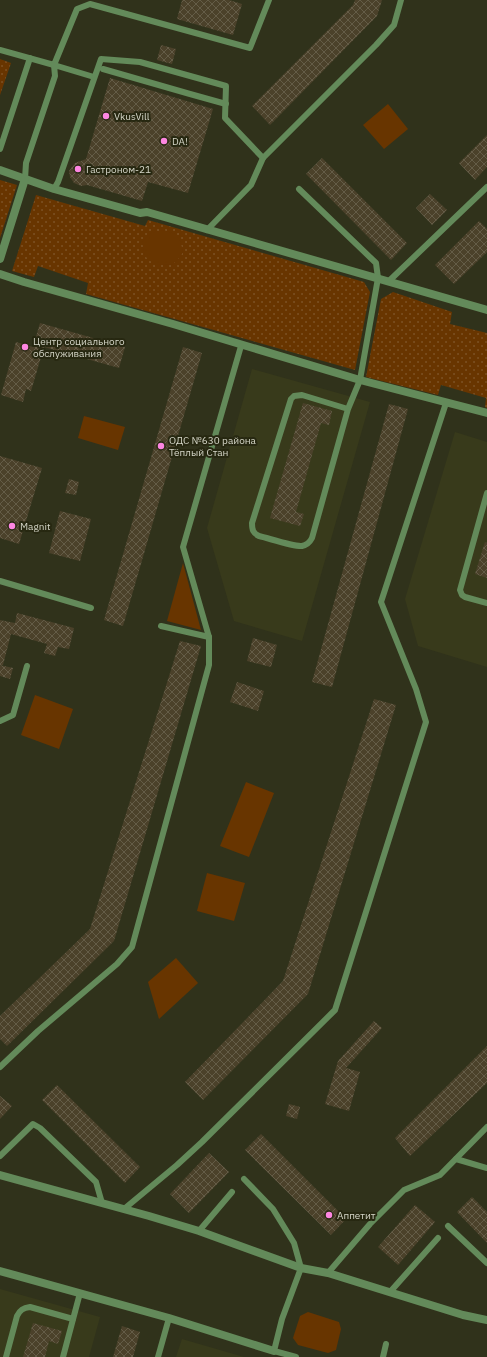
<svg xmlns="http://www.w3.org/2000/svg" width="487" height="1357" viewBox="0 0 487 1357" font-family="'IBM Plex Sans',sans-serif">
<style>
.built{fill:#383a1b}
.grass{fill:url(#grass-dots)}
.green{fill:#683500}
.building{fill:url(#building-cross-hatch)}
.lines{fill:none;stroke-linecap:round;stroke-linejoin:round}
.service{stroke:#638a5a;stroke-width:6}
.minor{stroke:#638a5a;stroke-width:8}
.poi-dot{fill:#fd86e1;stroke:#272811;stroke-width:1.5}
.labels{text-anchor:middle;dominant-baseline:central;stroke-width:4;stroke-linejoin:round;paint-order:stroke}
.poi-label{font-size:10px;fill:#d5d6c8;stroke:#272811;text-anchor:start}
</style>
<defs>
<pattern id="grass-dots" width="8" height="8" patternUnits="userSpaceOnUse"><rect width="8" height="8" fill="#683500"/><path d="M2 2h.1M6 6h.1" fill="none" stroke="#7d5224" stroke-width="1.8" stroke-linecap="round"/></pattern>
<pattern id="building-cross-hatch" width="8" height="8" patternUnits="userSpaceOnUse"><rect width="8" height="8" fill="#4b412a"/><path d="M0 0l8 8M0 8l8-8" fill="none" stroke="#645c47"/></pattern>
</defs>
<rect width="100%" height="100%" fill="#30321b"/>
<g class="built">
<polygon points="252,369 370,402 302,641 234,621 207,528"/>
<polygon points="455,432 487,442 487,667 418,646 405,599"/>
<polygon points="0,1289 100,1317 89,1357 0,1357"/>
<polygon points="182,1339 244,1357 176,1357"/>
</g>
<g class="grass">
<polygon points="0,59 11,63 0,95"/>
<polygon points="0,180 17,185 0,238"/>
<polygon points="36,195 145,226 148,220 364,282 370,292 355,370 86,294 88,283 38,266 34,277 12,271"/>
<polygon points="393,292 452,312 450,324 487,333 487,408 485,407 486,398 441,385 438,395 366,377 381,299"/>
</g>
<g class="green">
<polygon points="388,104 408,129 384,149 363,125"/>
<path d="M 163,230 L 175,234 L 180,241 L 183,251 L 181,256 L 173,264 C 155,266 141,262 143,241 L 151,233 Z"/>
<polygon points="84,416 125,427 118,450 78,438"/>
<polygon points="183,563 201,630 167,621"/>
<polygon points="35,695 73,709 59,749 21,735"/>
<polygon points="246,782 274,793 249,857 220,846"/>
<polygon points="207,873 245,883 234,921 197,911"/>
<polygon points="176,958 198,983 159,1019 148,982"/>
<polygon points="308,1312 339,1322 341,1329 336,1350 328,1353 298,1345 293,1338 300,1316"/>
</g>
<g class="building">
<polygon points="182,0 229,0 242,4 233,35 177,19"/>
<polygon points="355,0 382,0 377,16 270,125 252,106 353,5"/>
<polygon points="161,45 176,49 172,64 157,60"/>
<polygon points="110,78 213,109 188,193 148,182 142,201 87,185 81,186 74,183 70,177 69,171 75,163 86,159"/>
<polygon points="487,135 487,167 475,180 459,163"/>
<polygon points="322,158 407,243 391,260 306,174"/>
<polygon points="430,194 447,210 432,225 416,208"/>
<polygon points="479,221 487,229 487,252 454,284 435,265"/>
<polygon points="40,323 125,347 119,368 44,347 31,391 26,389 23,402 1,395 16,342 33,347"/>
<polygon points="183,347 202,353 123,626 104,620"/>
<polygon points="303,403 332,411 329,425 321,423 296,512 304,514 300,526 270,518"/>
<polygon points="389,404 408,409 332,687 312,682"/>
<polygon points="0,456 42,468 19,544 0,538"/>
<polygon points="69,479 79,482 76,495 65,493"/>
<polygon points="60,511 91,519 80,561 49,553"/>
<polygon points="485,542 487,543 487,578 475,574"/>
<polygon points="17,613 74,628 69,649 58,647 55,656 44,653 47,644 11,634 3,665 0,665 0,620 15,623"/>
<polygon points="253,638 277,645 271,667 247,661"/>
<polygon points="180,641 201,646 114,941 7,1046 0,1039 0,1016 90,929"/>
<polygon points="0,665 13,668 10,679 0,676"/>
<polygon points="237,682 264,691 258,711 230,702"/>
<polygon points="374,699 396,705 308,994 203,1100 185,1082 283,981"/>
<polygon points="374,1021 382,1028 346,1068 360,1072 349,1111 325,1104 338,1061"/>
<polygon points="487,1046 487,1083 410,1156 395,1138"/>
<polygon points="57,1085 140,1167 125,1183 42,1100"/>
<polygon points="0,1096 12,1106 0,1119"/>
<polygon points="289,1104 300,1107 297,1119 286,1116"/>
<polygon points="261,1134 346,1219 331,1235 245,1150"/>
<polygon points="209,1153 229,1172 189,1213 170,1194"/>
<polygon points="472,1197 487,1212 487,1243 457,1212"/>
<polygon points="415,1205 435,1222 398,1265 378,1247"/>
<polygon points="33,1323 62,1331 58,1344 49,1341 45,1357 23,1357"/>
<polygon points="122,1326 140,1332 133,1357 113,1357"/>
</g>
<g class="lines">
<g class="service">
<polyline points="0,50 54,65 77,9 90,4 250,48 269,0"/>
<polyline points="103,69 190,94 226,104"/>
<polyline points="0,149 30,58"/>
<polyline points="25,179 26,163 55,76 54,65 94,77"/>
<polyline points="54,189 58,182 101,59 140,62 226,86 225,118 263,158"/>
<path d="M 299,189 L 376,263 L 378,278 L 360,380 L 348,409 L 312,538 C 310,542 307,545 302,546 C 294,547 268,538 259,536 C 253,533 252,530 252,523 L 291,399 L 294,396 L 302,395 L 348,409"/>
<polyline points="207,230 251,185 263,158 376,45 394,25 401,0"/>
<polyline points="389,281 487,187"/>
<polyline points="487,493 460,590 462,595 465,597 487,603"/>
<polyline points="0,581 91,608"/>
<polyline points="161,626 209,637"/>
<polyline points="0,721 13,715 27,666"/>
<polyline points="0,1067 38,1031 117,964 132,947 209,665 209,637 183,547 241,346"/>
<polyline points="0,1156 33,1124 40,1128 96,1182 102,1203"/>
<polyline points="456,1159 487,1168"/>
<polyline points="244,1179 273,1209 294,1243 301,1268 282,1319 274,1351 296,1357"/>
<polyline points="124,1209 177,1165 202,1142 335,1010 426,722 416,689 381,602 446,403"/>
<polyline points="448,1226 487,1263"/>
<polyline points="199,1231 232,1192"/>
<polyline points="328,1273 370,1224 404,1190 440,1175 487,1127"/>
<polyline points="390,1292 438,1238"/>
<path d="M 6,1357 L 17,1316 C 20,1310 23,1308 30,1307 L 73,1319"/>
<polyline points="63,1357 80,1293"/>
<polyline points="158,1357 169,1318"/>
<polyline points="383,1357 386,1344"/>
</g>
<g class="minor">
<polyline points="0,170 54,189 140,213 147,212 487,310"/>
<polyline points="0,259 25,179"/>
<polyline points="0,274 24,282 173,324 360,380 487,413"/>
<polyline points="0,1175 149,1216 199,1231 301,1268 328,1273 463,1315 487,1320"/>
<polyline points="0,1271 169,1318 274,1351"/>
</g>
</g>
<g class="poi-dot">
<circle cx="106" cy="116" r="4"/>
<circle cx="164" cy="141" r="4"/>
<circle cx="78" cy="169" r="4"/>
<circle cx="25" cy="347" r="4"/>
<circle cx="161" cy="446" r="4"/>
<circle cx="12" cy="526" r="4"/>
<circle cx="329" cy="1215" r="4"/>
</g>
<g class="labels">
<g class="poi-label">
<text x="114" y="116">VkusVill</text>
<text x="172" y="141">DA!</text>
<text x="86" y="169">Гастроном-21</text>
<text x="33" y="341">Центр социального<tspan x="33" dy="12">обслуживания</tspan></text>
<text x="169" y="440">ОДС №630 района<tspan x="169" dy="12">Тёплый Стан</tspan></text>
<text x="20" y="526">Magnit</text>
<text x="337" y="1215">Аппетит</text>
</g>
</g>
</svg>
